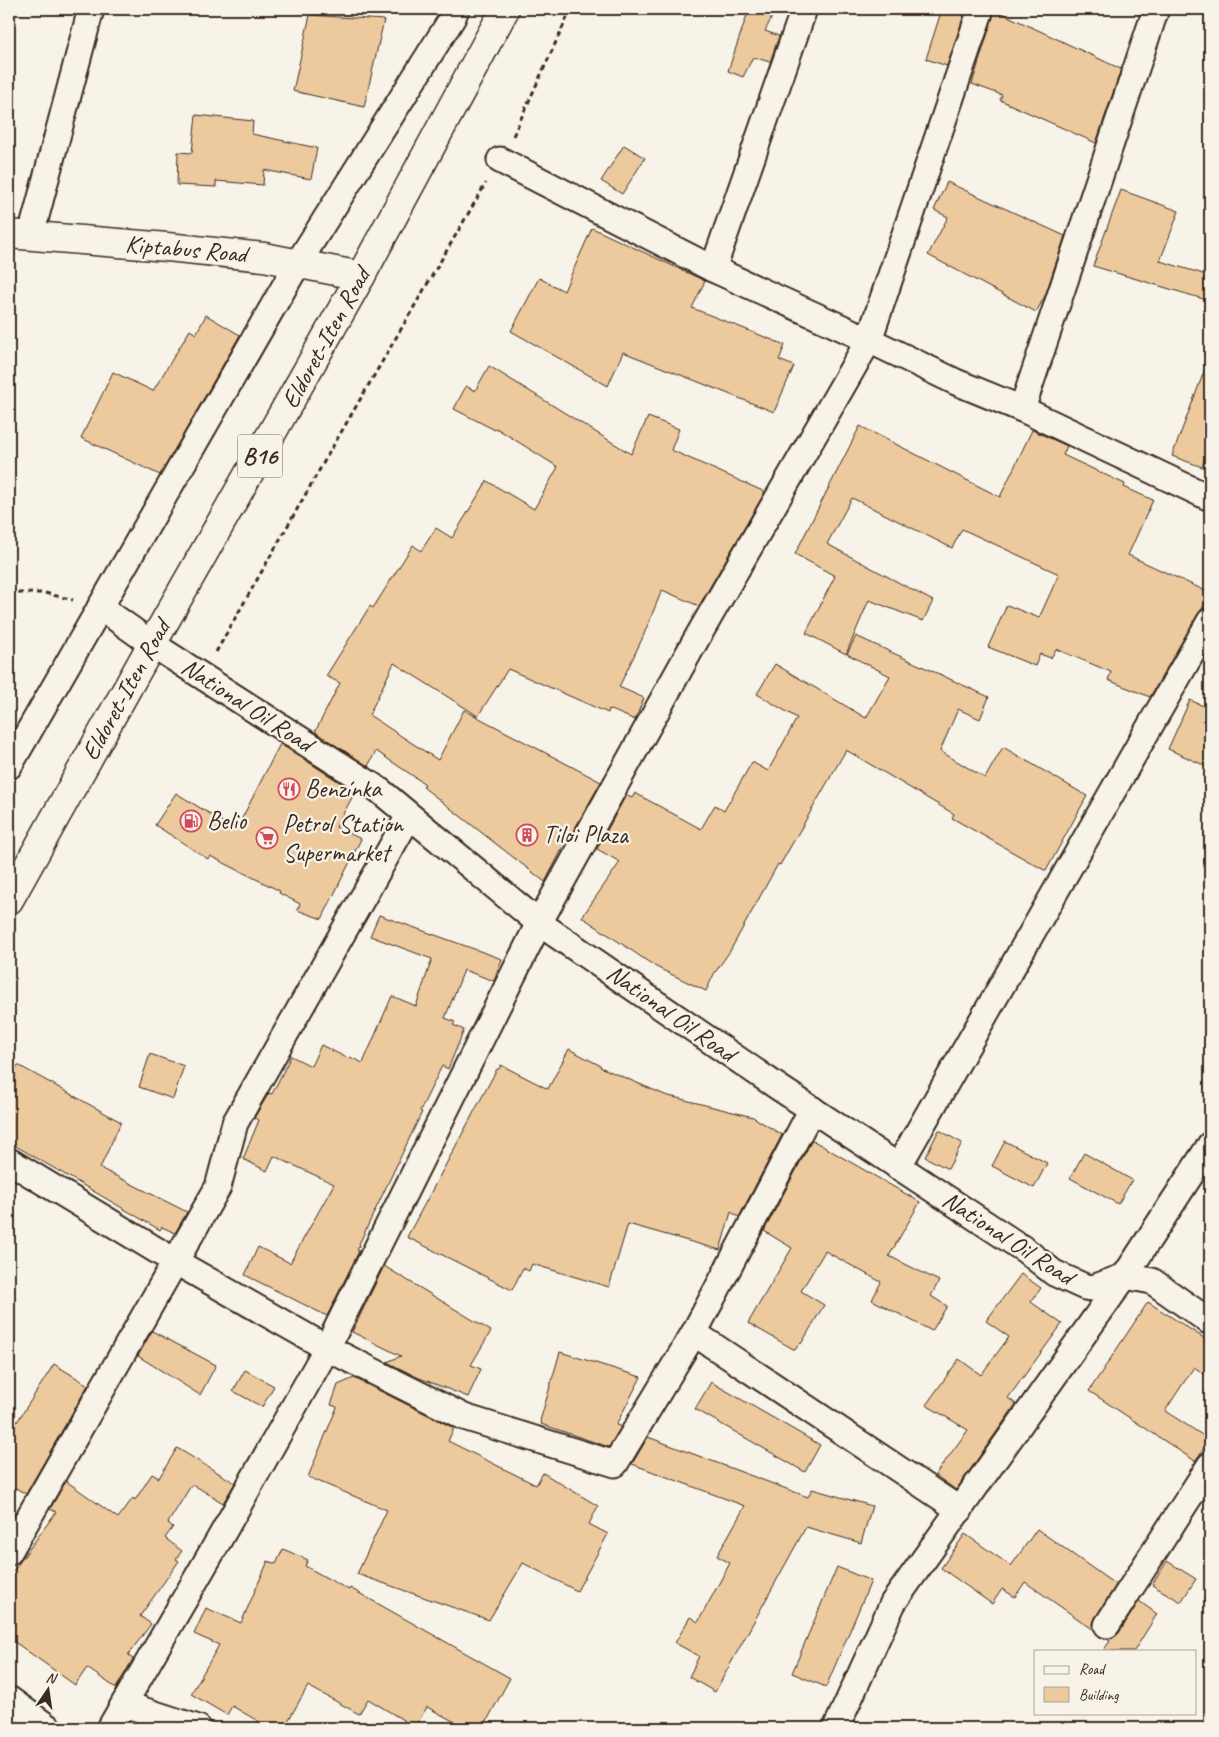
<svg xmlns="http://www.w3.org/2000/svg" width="1219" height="1737" viewBox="0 0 1219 1737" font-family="Caveat,sans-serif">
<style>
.building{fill:#edca9e;stroke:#3b2a1e}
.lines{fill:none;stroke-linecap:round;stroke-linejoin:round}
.minor-casing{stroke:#3b2a1e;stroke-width:29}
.tertiary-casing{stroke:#3b2a1e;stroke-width:31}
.primary-casing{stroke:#3b2a1e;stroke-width:31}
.path{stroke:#3b2a1e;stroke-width:3;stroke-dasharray:5 4;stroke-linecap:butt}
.minor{stroke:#f7f3e8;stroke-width:25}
.tertiary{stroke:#f7f3e8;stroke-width:28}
.primary{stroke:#f7f3e8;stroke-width:28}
.labels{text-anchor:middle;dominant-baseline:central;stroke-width:4.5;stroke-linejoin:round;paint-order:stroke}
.shield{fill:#f7f3e8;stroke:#73665b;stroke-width:1}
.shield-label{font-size:24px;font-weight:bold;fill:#3b2a1e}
.street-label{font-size:25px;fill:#3b2a1e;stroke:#f7f3e8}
.poi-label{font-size:25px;fill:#3b2a1e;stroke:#f7f3e8;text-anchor:start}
</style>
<rect width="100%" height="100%" fill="#f7f3e8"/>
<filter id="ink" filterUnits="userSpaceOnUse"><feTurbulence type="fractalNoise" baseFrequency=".02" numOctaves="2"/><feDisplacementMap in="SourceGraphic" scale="10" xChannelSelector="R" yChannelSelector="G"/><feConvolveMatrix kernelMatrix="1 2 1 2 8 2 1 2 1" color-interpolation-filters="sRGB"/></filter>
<g filter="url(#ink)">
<g class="building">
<polygon points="749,9 776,9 765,31 779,36 770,62 753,57 743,77 728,71"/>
<polygon points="942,9 966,9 947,66 926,59"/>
<polygon points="995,10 1121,69 1096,143 1000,100 1002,95 972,84"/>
<polygon points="310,15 384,20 364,107 293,91"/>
<polygon points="196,115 253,121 252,134 317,148 311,179 264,170 263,185 216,181 216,187 177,185 178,152 192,153"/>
<polygon points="624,145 645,158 622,194 601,181"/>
<polygon points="947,182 1065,236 1045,296 1036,312 928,255 948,217 934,210"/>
<polygon points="1121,190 1179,211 1160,261 1210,276 1210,301 1093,266"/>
<polygon points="592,228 705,281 692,308 785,345 779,360 794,366 774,412 623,352 608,386 511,331 539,278 564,291"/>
<polygon points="206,315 240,335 160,475 81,438 113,372 153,391 190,330 196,334"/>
<polygon points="1208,361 1210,361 1210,444 1202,467 1172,456"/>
<polygon points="489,366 631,454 648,417 679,429 671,450 765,492 699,606 662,590 642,639 619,687 644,698 635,720 609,709 608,713 508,669 478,716 394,663 369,715 438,760 464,710 601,782 571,835 570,834 545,882 423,787 425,784 376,751 368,766 315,732 340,683 326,676 370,606 373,608 413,545 421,551 436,528 452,538 487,481 534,509 558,467 496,428 495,430 454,409 466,386 475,391"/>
<polygon points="860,426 1000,497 1032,430 1067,446 1063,455 1125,484 1124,487 1153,500 1128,555 1210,593 1202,609 1198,614 1150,697 1108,680 1111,672 1056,649 1051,658 1040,654 1035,666 988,647 1007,605 1039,618 1059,574 962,529 952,548 852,498 827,544 933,601 923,621 869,600 846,654 806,633 835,576 795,554"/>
<polygon points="856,636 989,697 980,719 958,709 940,751 985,778 1003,747 1087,796 1046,871 952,818 954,814 846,750 780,865 778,864 730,951 714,974 706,991 656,967 582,917 620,862 597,849 626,795 632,798 635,793 701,829 715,805 724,811 752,762 768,771 797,718 757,694 775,664 866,718 890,676 847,654"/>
<polygon points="1190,700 1210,709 1210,768 1168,749"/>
<polygon points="280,744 355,792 336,827 361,839 322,919 297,910 300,904 279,893 280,891 210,856 208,859 155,825 176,793 236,830"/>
<polygon points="379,915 502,959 494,981 464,970 445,1018 455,1022 453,1025 464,1030 448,1069 442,1066 420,1111 422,1112 359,1244 360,1245 357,1250 359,1251 327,1316 245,1275 258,1247 290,1263 334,1184 274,1156 267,1171 243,1159 259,1120 254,1118 269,1093 272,1094 291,1056 311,1066 321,1045 349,1059 350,1057 363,1063 392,996 416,1006 432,959 370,936"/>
<polygon points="569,1049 601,1066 600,1067 665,1095 753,1117 782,1135 739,1217 731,1212 720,1250 628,1224 609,1287 532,1264 529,1271 523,1268 512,1290 407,1237 497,1069 499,1069 501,1065 548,1089"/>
<polygon points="150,1054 184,1066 173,1099 139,1087"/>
<polygon points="18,1065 121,1122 100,1168 187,1212 175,1233 162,1227 160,1230 9,1142 9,1081"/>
<polygon points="939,1130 962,1143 948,1169 925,1157"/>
<polygon points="812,1140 920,1202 889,1256 939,1281 931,1296 947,1306 932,1331 872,1300 881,1282 825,1251 801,1291 824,1305 801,1344 800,1343 795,1350 748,1323 792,1248 764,1231"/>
<polygon points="1005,1141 1047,1163 1034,1188 992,1166"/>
<polygon points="1084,1153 1132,1180 1118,1204 1070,1178"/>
<polygon points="384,1266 491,1331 471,1365 481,1369 468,1397 417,1377 387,1362 401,1356 352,1332"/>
<polygon points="1021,1274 1041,1288 1031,1302 1062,1324 1008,1398 1016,1404 956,1490 935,1475 968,1430 926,1405 959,1359 981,1375 1009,1337 986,1321"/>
<polygon points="1148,1302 1210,1342 1210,1378 1194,1367 1165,1411 1210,1440 1195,1461 1089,1391"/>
<polygon points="152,1331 216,1365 200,1395 138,1356"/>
<polygon points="560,1352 641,1377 616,1425 621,1427 609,1447 541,1424 542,1422 540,1421"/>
<polygon points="54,1364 88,1385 26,1494 9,1484 9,1417 17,1422"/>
<polygon points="245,1370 274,1386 262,1407 233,1391"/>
<polygon points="354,1378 454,1428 448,1441 536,1485 543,1473 598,1506 589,1524 608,1534 577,1591 523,1563 489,1620 357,1574 387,1510 308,1477 337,1407 331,1405 338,1385"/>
<polygon points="711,1382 820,1445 805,1472 695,1409"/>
<polygon points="648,1437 808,1497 812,1489 872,1506 861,1543 806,1527 715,1692 689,1677 699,1656 675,1643 690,1617 698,1622 730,1563 717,1556 745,1506 632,1464"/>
<polygon points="177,1448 235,1483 223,1503 192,1484 168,1523 173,1527 165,1538 182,1551 176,1559 179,1561 140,1616 151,1624 128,1655 133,1659 116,1688 87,1668 75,1685 9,1638 9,1577 56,1512 50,1509 66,1481 118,1518 133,1498 135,1500 152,1474 159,1478"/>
<polygon points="1037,1529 1116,1585 1095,1618 1093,1624 1094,1630 1025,1582 1015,1597 1002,1589 992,1604 941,1568 965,1534 1011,1566"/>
<polygon points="283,1549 308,1560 305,1566 349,1590 350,1588 510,1678 483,1728 466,1728 427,1707 415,1727 368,1699 359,1714 308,1686 284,1728 270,1728 232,1706 227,1715 191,1694 219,1645 194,1634 206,1608 241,1623 268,1561 276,1564"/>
<polygon points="1167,1561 1196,1579 1181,1602 1152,1585"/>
<polygon points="837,1567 871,1581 826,1687 792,1673"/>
<polygon points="1139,1601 1157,1614 1134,1651 1103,1651 1110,1641 1107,1639 1113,1638 1119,1633"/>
</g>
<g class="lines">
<g class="minor-casing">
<g id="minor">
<polyline points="500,160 713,269 869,340 956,382 1022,409 1210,498"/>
<polyline points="31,235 91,9"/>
<polyline points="713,269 804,9"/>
<polyline points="1022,409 1156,9"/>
<polyline points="100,607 152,644 379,790 539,923 778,1087 1025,1250 1054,1273 1085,1287 1093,1288 1125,1276 1152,1281 1210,1322"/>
<polyline points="9,766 298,263 453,17 456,9"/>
<polyline points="9,1161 176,1262 327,1348 464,1417 615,1464 694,1333 960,1510"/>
<polyline points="898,1167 1210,621"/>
<polyline points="694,1333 812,1109"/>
<polyline points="9,1552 218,1187 235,1123 409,816"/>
<polyline points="1107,1625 1210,1465"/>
<polyline points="9,1699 49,1728"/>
<polyline points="124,1704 198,1728"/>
<polyline points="110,1728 220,1538 327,1348 539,923 697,638 869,340 981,9"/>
<polyline points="836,1728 893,1603 1125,1276 1210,1145"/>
</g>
</g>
<g class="tertiary-casing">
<polyline id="tertiary" points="9,234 167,247 264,257 361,276"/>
</g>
<g class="primary-casing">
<polyline id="primary" points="9,900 152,644 361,276 505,9"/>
</g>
<g class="path">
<polyline points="513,136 571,9"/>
<polyline points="9,593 45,593 73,600"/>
<polyline points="216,652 329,453 486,183"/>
</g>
<use href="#minor" class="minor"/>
<use href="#tertiary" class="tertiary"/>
<use href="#primary" class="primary"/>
</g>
</g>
<defs>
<g id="restaurant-ring" transform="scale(1.125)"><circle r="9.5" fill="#f7f3e8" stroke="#d1495b" stroke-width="1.5"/><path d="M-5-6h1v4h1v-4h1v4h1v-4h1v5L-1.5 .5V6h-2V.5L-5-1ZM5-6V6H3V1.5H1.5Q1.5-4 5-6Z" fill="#d1495b"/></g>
<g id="fuel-ring" transform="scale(1.125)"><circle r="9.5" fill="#f7f3e8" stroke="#d1495b" stroke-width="1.5"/><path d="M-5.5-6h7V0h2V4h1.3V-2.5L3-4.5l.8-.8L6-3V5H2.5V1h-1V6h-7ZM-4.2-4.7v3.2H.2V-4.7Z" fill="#d1495b"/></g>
<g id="building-ring" transform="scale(1.125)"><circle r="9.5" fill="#f7f3e8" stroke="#d1495b" stroke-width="1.5"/><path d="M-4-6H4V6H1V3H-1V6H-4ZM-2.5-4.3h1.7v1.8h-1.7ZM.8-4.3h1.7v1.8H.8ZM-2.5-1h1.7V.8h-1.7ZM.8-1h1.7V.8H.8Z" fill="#d1495b"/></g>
<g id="supermarket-ring" transform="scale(1.125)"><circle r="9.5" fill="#f7f3e8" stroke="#d1495b" stroke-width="1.5"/><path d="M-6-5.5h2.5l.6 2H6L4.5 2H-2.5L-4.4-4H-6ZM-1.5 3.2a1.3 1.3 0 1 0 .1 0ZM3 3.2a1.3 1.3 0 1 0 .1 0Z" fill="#d1495b"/></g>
</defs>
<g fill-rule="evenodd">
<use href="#restaurant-ring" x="289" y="789"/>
<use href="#fuel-ring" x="191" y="821"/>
<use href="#building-ring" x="527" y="835"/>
<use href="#supermarket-ring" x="267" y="838"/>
</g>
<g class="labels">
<rect class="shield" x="237.5" y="434.5" width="45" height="43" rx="4"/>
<g class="shield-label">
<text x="260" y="456">B16</text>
</g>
<g class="street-label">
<text transform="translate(186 249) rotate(5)">Kiptabus Road</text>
<text transform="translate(326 338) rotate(-61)">Eldoret-Iten Road</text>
<text transform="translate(126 690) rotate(-61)">Eldoret-Iten Road</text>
<text transform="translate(247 705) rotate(33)">National Oil Road</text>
<text transform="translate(671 1013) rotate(35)">National Oil Road</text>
<text transform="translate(1008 1238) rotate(33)">National Oil Road</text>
</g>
<g class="poi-label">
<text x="305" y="789">Benzínka</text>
<text x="207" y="821">Belio</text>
<text x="283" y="824">Petrol Station<tspan x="283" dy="29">Supermarket</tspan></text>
<text x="543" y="835">Tiloi Plaza</text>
</g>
</g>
<rect width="1219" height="1737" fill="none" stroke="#f7f3e8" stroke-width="30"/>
<rect x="15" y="15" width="1189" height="1707" fill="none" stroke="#3b2a1e" stroke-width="2" filter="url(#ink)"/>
<rect x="1034" y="1650" width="162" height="65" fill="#f7f3e8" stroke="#aca397"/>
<rect x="1044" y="1666" width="25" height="8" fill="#f7f3e8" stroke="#aca397"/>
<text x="1079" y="1674" font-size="15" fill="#3b2a1e">Road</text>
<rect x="1044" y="1687" width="25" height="15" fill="#edca9e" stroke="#aca397"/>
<text x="1079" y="1700" font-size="15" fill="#3b2a1e">Building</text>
<g transform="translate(48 1690) rotate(13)" stroke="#f7f3e8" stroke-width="4" paint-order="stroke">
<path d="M0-4L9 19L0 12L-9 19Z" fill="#3b2a1e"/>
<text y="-8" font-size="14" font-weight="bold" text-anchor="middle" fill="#3b2a1e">N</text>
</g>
</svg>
